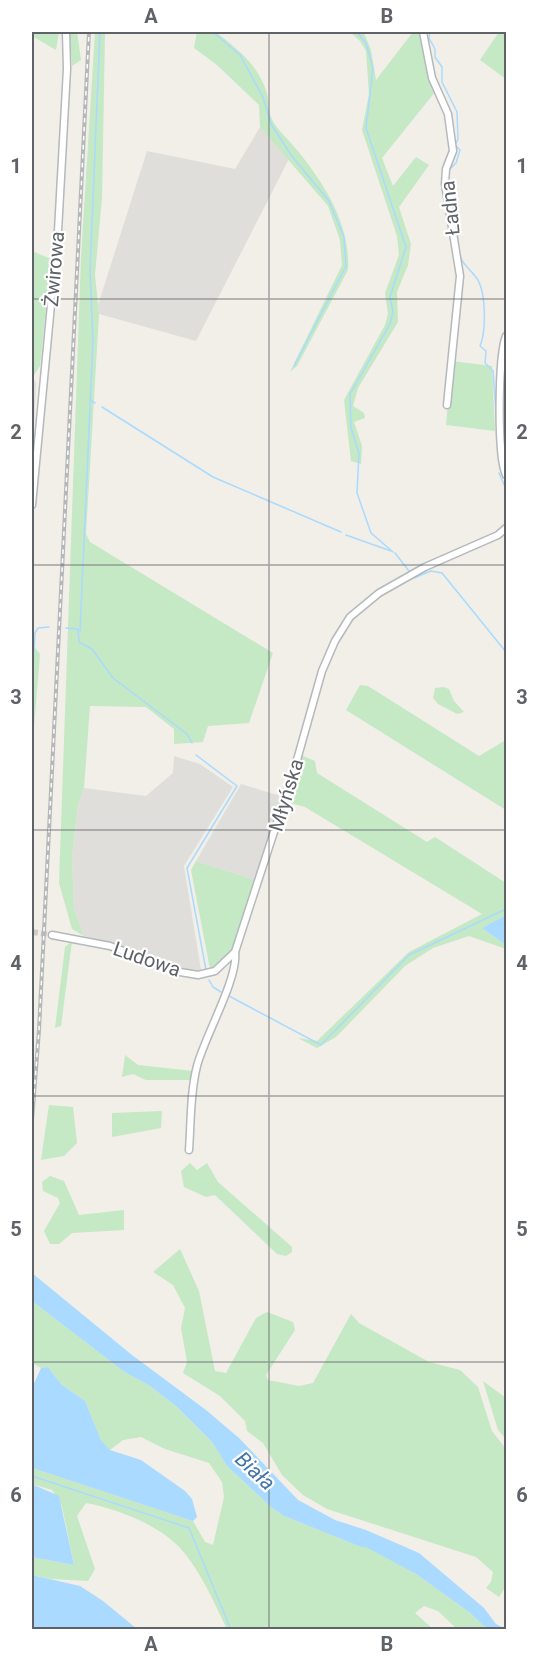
<svg xmlns="http://www.w3.org/2000/svg" width="538" height="1661" viewBox="0 0 538 1661" font-family="Roboto,sans-serif">
<style>
.industrial{fill:#e0deda}
.green{fill:#c5e8c5}
.water{fill:#aadaff}
.lines{fill:none;stroke-linecap:round;stroke-linejoin:round}
.stream{stroke:#aadaff;stroke-width:1.5}
.minor-tunnel{stroke:#ccccc8;stroke-width:6;stroke-dasharray:6 3;stroke-linecap:butt}
.minor-casing{stroke:#b5b8bc;stroke-width:9}
.minor{stroke:#fff;stroke-width:6}
.rail-casing{stroke:#b6b7b8;stroke-width:4}
.rail{stroke:#fff;stroke-width:1.5;stroke-dasharray:4.5;stroke-linecap:butt}
.grid{fill:none;stroke:#5f6368;stroke-width:1.5;stroke-opacity:0.55}
.labels{text-anchor:middle;dominant-baseline:central;stroke-width:4.5;stroke-linejoin:round;paint-order:stroke}
.street-label{font-size:20px;fill:#5f6368;stroke:#fff}
.water-label{font-size:21px;font-style:italic;fill:#4174aa;stroke:#fff}
.neatline{fill:none;stroke:#5f6368;stroke-width:2}
.grid-label{font-size:20px;text-anchor:middle;font-weight:bold;fill:#5f6368}
</style>
<rect width="100%" height="100%" fill="#f1efe8"/>
<g class="industrial">
<polygon points="260,127 289,159 196,341 99,314 98,305 147,151 235,169"/>
<polygon points="32,375 36,383 32,471"/>
<polygon points="174,756 200,764 233,787 184,866 201,970 187,970 148,954 84,936 74,910 72,857 78,805 84,788 146,796 173,773"/>
<polygon points="241,784 284,797 255,880 196,861"/>
</g>
<g class="green">
<polygon points="32,32 59,32 56,50 32,36"/>
<polygon points="62,32 77,32 81,60 72,66 70,38"/>
<polygon points="95,32 105,32 102,198 95,275 99,314 86,534 90,542 273,653 249,723 208,726 203,742 174,744 174,729 146,707 90,706 84,788 78,805 72,857 74,910 84,936 72,929 59,883 81,257"/>
<path d="M 197,32 L 216,32 C 238,50 259,65 267,94 C 269,101 268,110 271,117 C 275,128 289,140 297,150 C 324,183 351,225 348,270 L 297,366 L 290,372 L 342,265 L 340,240 L 328,206 L 260,127 L 259,105 L 217,65 L 194,48 Z"/>
<polygon points="350,32 364,33 371,50 376,80 413,32 420,32 435,92 382,158 393,186 416,157 429,165 399,207 411,244 408,265 397,292 398,322 358,388 353,406 364,413 365,418 354,422 362,446 361,464 351,461 344,400 385,325 388,314 385,293 399,255 397,236 362,130 369,94 366,51 360,41"/>
<polygon points="499,32 506,32 506,79 480,60"/>
<polygon points="32,251 51,259 40,366 34,375"/>
<polygon points="452,361 492,366 495,431 446,425"/>
<polygon points="32,644 40,654 32,752"/>
<polygon points="360,685 368,686 479,756 506,740 506,810 346,710"/>
<polygon points="443,687 449,689 454,701 464,712 457,714 438,704 433,698 435,688"/>
<polygon points="301,755 315,761 317,773 427,842 435,837 506,883 506,915 482,928 506,945 506,949 469,936 433,948 405,966 336,1037 317,1048 298,1038 317,1041 409,952 482,914 305,807 287,802"/>
<polygon points="196,861 255,880 232,951 210,969 191,870"/>
<polygon points="72,941 61,1026 55,1028 65,947"/>
<polygon points="125,1055 138,1065 193,1071 192,1080 146,1080 133,1074 122,1077"/>
<polygon points="49,1105 73,1107 77,1143 64,1156 41,1160"/>
<polygon points="162,1111 161,1128 112,1137 112,1113"/>
<polygon points="190,1163 197,1170 207,1163 218,1182 292,1247 292,1252 286,1256 277,1254 215,1195 206,1197 184,1187 181,1171"/>
<polygon points="50,1176 64,1181 79,1215 124,1210 124,1230 72,1233 59,1244 50,1244 44,1231 60,1203 58,1198 43,1191 42,1182"/>
<polygon points="180,1249 199,1291 215,1371 226,1373 256,1318 267,1312 293,1322 295,1330 266,1375 268,1380 299,1386 313,1383 351,1314 359,1323 429,1362 460,1370 478,1387 492,1431 506,1449 506,1586 499,1597 486,1588 491,1582 493,1572 476,1557 327,1509 303,1495 282,1475 263,1443 247,1431 245,1421 220,1396 183,1373 187,1362 181,1328 185,1308 173,1285 153,1272"/>
<path d="M 32,1301 L 123,1371 L 150,1386 L 176,1406 L 212,1442 L 227,1466 L 272,1508 L 284,1516 L 361,1547 L 366,1546 L 416,1574 L 469,1612 L 487,1629 L 457,1629 L 438,1611 L 424,1606 L 415,1613 L 433,1629 L 227,1629 C 214,1603 201,1571 181,1549 C 158,1524 117,1509 86,1503 L 77,1516 L 95,1569 L 88,1581 L 51,1579 L 32,1575 L 32,1557 L 74,1565 L 62,1506 L 52,1490 L 32,1484 L 32,1468 L 193,1521 L 205,1542 L 213,1545 L 224,1497 L 222,1482 L 209,1463 L 165,1449 L 141,1437 L 123,1440 L 110,1450 L 101,1440 L 85,1401 L 61,1384 L 48,1367 L 41,1368 L 32,1363 Z"/>
<polygon points="483,1381 506,1398 506,1439 498,1430"/>
</g>
<g class="water">
<polygon points="506,915 506,945 482,928"/>
<polygon points="32,1273 132,1355 206,1410 239,1438 298,1500 335,1520 366,1530 419,1553 484,1608 496,1624 506,1629 487,1629 469,1612 416,1574 366,1547 361,1547 284,1516 272,1508 227,1466 212,1442 176,1406 150,1386 123,1371 32,1301"/>
<polygon points="48,1367 61,1384 85,1401 101,1440 110,1450 141,1460 185,1491 192,1499 197,1517 193,1521 32,1468 32,1388 41,1368"/>
<polygon points="32,1484 59,1496 74,1565 32,1557"/>
<polygon points="32,1575 80,1586 103,1601 137,1629 32,1629"/>
</g>
<g class="lines">
<g class="stream">
<polyline points="213,32 240,55 263,97 271,124 291,155 329,201 344,237 346,266 294,366"/>
<polyline points="357,32 366,43 373,68 366,128 406,247 390,297 393,312 390,324 350,394 351,428 359,453 357,493 371,533 393,552"/>
<polyline points="430,32 429,38 435,49 435,57 442,67 442,82 457,112 458,139 455,145 460,150 456,163 448,171"/>
<path d="M 448,182 C 464,201 454,232 459,254 C 462,264 469,268 475,276 C 487,289 486,332 480,346 L 486,351 L 485,363 L 493,371 L 497,426"/>
<polyline points="90,400 95,403"/>
<polyline points="102,407 213,477 341,532"/>
<polyline points="499,473 506,489"/>
<polyline points="346,535 391,551"/>
<polyline points="395,553 409,571"/>
<polyline points="414,578 431,571 442,573 506,652"/>
<polyline points="66,628 78,629 79,642 92,649 113,678 187,734 192,743"/>
<polyline points="80,631 93,340 90,271 100,32"/>
<polyline points="32,689 35,633 38,628 49,627"/>
<polyline points="196,755 237,786 187,868 206,970"/>
<polyline points="209,980 213,987 221,992"/>
<polyline points="229,996 321,1045 409,955 506,909"/>
<polyline points="32,1476 189,1528 231,1630"/>
</g>
<polyline class="minor-tunnel" points="32,932 52,935"/>
<g class="minor-casing">
<g id="minor">
<polyline points="423,32 432,78 448,114 453,151 446,169 445,184 460,276 447,405"/>
<path d="M 506,336 C 498,356 497,457 506,475"/>
<polyline points="32,505 58,231 67,69 66,32"/>
<polyline points="52,935 110,946 180,972 198,975 215,971 235,952"/>
<path d="M 189,1150 C 191,1123 190,1093 197,1066 C 204,1038 239,977 235,952 L 295,767 L 322,671 L 335,641 L 350,617 L 379,593 L 425,567 L 498,535 L 506,528"/>
</g>
</g>
<use href="#minor" class="minor"/>
<g class="rail-casing">
<polyline id="rail" points="32,1120 39,1030 89,32"/>
</g>
<use href="#rail" class="rail"/>
</g>
<path class="grid" d="M 269,32 L 269,1630M 32,299 L 506,299M 32,565 L 506,565M 32,830 L 506,830M 32,1096 L 506,1096M 32,1362 L 506,1362"/>
<g class="labels">
<g class="street-label">
<text transform="translate(450 208) rotate(-96)">Ładna</text>
<text transform="translate(54 269) rotate(-85)">Żwirowa</text>
<text transform="translate(286 795) rotate(-73)">Młyńska</text>
<text transform="translate(147 959) rotate(19)">Ludowa</text>
</g>
<g class="water-label">
<text transform="translate(255 1471) rotate(43)">Biała</text>
</g>
</g>
<rect width="538" height="1661" fill="none" stroke="#ffffff" stroke-width="66"/>
<rect x="33" y="33" width="472" height="1595" class="neatline"/>
<g class="grid-label">
<text x="151" y="23">A</text>
<text x="387" y="23">B</text>
<text x="16" y="173">1</text>
<text x="522" y="173">1</text>
<text x="16" y="439">2</text>
<text x="522" y="439">2</text>
<text x="16" y="704">3</text>
<text x="522" y="704">3</text>
<text x="16" y="970">4</text>
<text x="522" y="970">4</text>
<text x="16" y="1236">5</text>
<text x="522" y="1236">5</text>
<text x="16" y="1502">6</text>
<text x="522" y="1502">6</text>
<text x="151" y="1651">A</text>
<text x="387" y="1651">B</text>
</g>
</svg>
